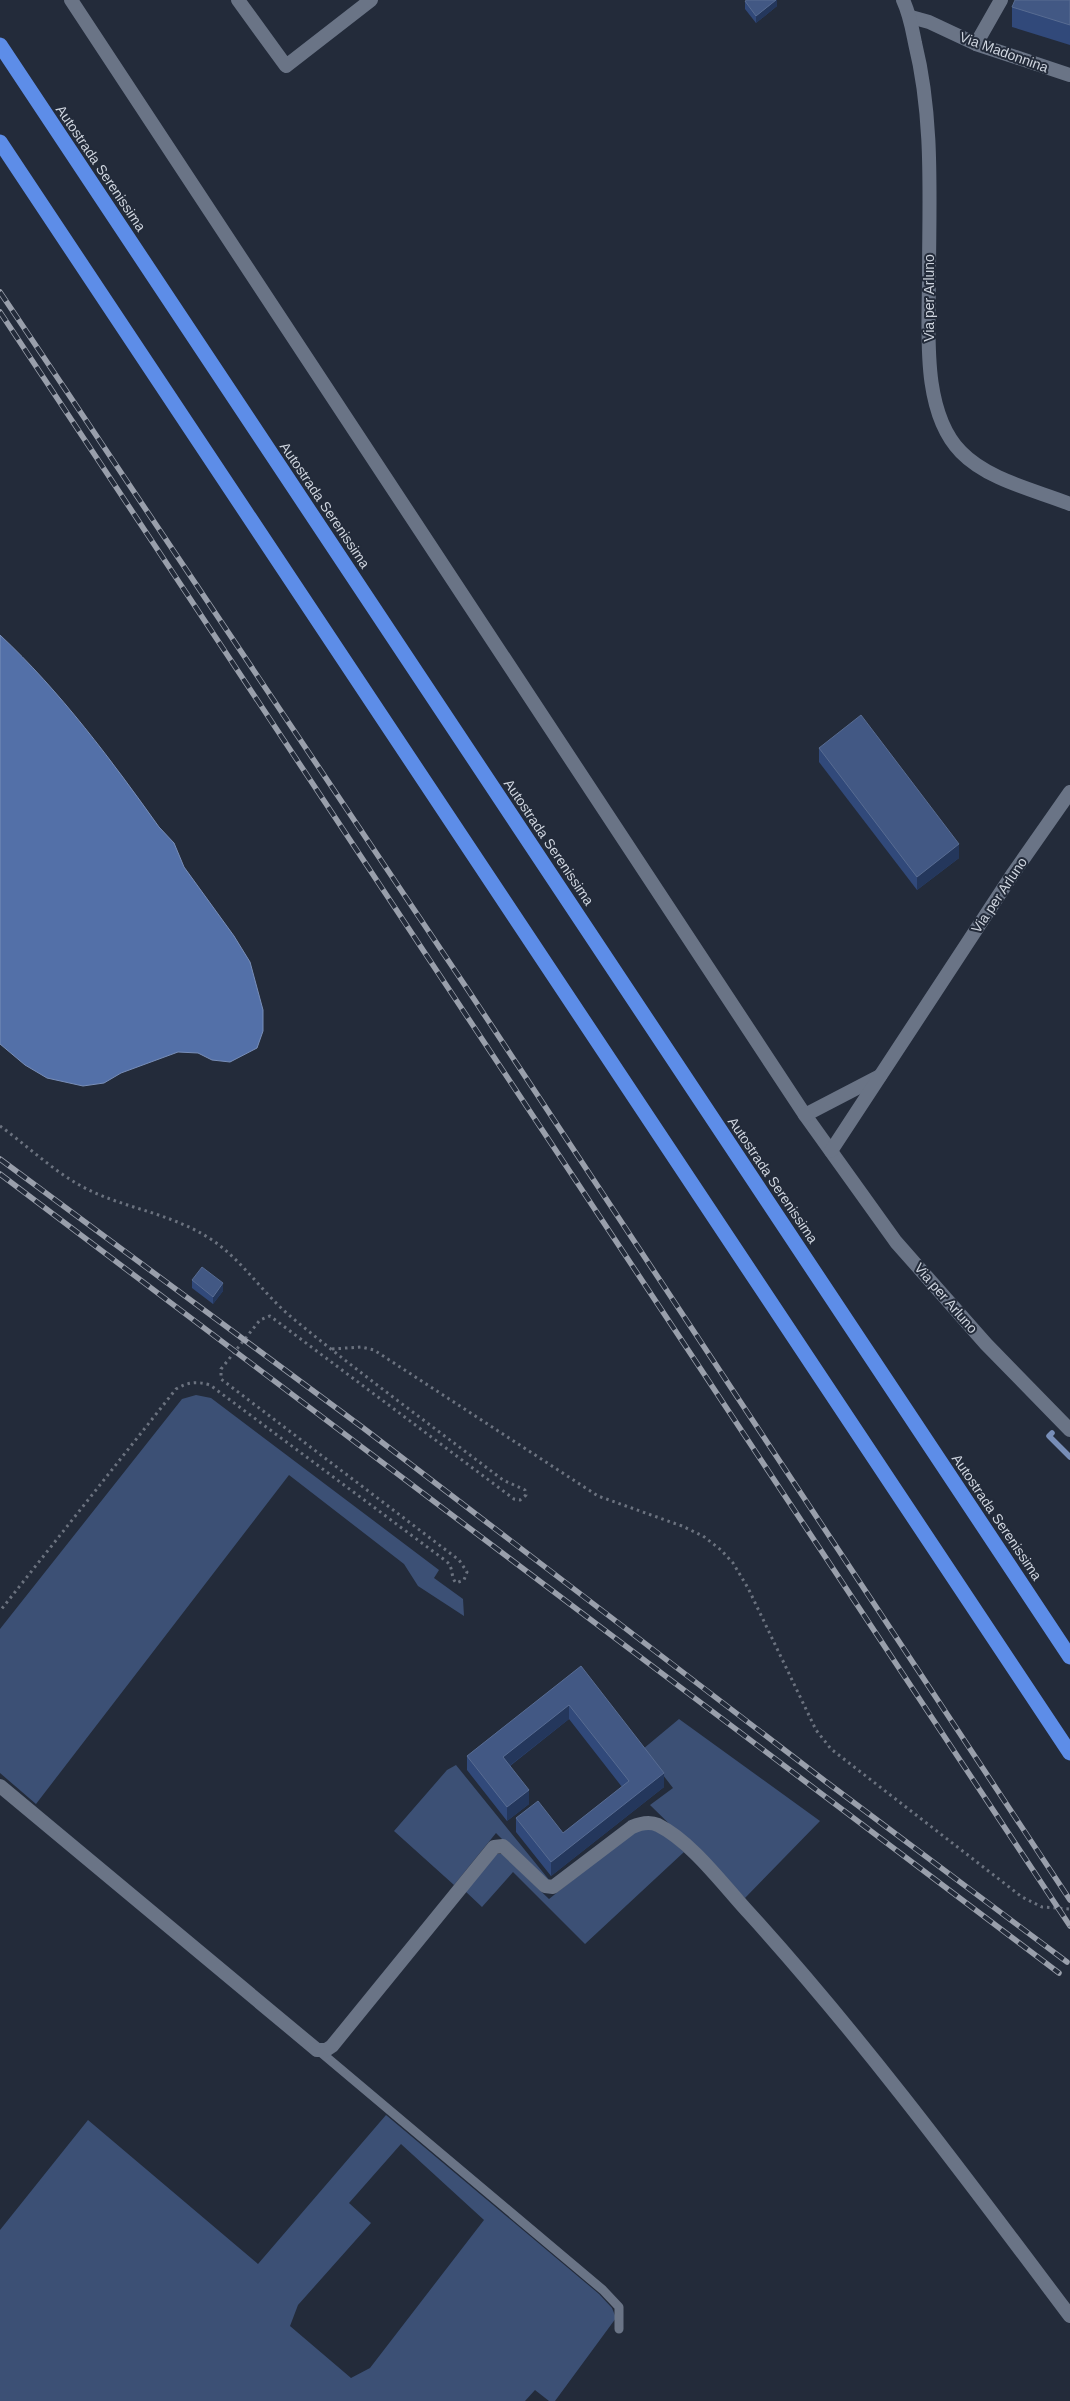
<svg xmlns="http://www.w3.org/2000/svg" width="1070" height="2401" viewBox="0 0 1070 2401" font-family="Arial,sans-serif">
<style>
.green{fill:#3c5075;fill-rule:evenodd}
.water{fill:#5370a8;stroke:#788eb8}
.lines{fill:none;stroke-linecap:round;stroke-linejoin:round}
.stream{stroke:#788eb8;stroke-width:5.5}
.path{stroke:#6b727f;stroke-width:3;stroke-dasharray:2.5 4;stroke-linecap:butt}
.service{stroke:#6a7486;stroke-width:9}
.minor{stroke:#6a7486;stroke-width:14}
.tertiary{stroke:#6a7486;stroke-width:14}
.motorway{stroke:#5d8de8;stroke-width:15}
.rail-casing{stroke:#999fab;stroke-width:5.5}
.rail{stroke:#232b3a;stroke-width:4;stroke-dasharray:11;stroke-linecap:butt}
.wall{fill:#31497a}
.shaded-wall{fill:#24375c}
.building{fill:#425884;stroke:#586c92}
.labels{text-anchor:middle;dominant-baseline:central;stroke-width:4;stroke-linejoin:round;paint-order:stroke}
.street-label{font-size:14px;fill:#ced4de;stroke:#232b3a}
</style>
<rect width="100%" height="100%" fill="#232b3a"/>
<g class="green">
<polygon points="196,1395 211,1398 439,1570 434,1578 463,1599 464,1616 418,1586 404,1564 289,1475 36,1804 0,1773 0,1629 182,1399"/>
<polygon points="679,1719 820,1821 745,1898 650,1805 673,1788 643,1749"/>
<polygon points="456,1765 550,1881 544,1881 496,1833 454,1885 394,1831 447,1770"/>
<polygon points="653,1828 666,1836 684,1852 585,1944 513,1872 482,1907 464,1890 495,1854 502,1854 549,1899 635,1830"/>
<path d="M 386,2115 L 599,2294 L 612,2308 L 616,2318 L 555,2401 L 549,2401 L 535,2390 L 525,2401 L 0,2401 L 0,2230 L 88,2120 L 258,2264 ZM 401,2144 L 484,2220 L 370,2368 L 351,2378 L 290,2326 L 298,2305 L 371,2223 L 349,2203 Z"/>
</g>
<path class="water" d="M 0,635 C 60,691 112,761 159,827 L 174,843 L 184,867 L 234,936 L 250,962 L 263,1010 L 263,1031 L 257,1048 L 230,1062 L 212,1060 L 198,1053 L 178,1052 L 121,1073 L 104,1083 L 83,1086 L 47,1078 L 25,1065 L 0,1044 Z"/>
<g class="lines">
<polyline class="stream" points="1052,1433 1049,1436 1070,1457"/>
<g class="path">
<path d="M 0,1126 C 25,1144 49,1167 76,1183 C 119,1209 171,1211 215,1242 C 244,1263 263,1293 290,1316 C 359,1373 432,1426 503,1480 L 525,1490 L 526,1495 L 520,1500 L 514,1499 L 270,1316 L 260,1320 L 221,1369 L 221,1379 L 459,1560 L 467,1572 L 464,1580 L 456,1583 C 450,1576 454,1567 446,1561 L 210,1385 C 197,1381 188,1382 176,1389 L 0,1611"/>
<polyline points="332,1349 361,1347 374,1350 598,1496 682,1526 703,1536 721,1550 733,1563 748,1588 816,1730 831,1749 1022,1897 1042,1907 1070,1909"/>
</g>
<polyline class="service" points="318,2050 603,2290 619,2307 619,2329"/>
<g class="minor">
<polyline points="238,0 286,66 371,0"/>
<polyline points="911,17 929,22 976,44 1070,75"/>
<polyline points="976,44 1001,0"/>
<path d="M 0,1786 L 317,2050 L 326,2050 L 332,2046 L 494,1847 L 503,1846 L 545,1886 L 553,1887 L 632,1827 C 641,1823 649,1821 658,1825 C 692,1842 724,1886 750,1914 C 865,2041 967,2179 1070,2316"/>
</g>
<g class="tertiary">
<polyline points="71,0 805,1115 896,1242 986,1344 1070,1430"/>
<path d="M 903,0 C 910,15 912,28 915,43 C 934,120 929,199 929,278 C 929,331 921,411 961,452 C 988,480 1035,490 1070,504"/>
<polyline points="805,1115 880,1076"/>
<polyline points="831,1151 1012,875 1070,792"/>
</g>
<g class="motorway">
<polyline points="0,45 1070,1657"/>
<polyline points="0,142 1070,1753"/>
</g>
<g class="rail-casing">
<g id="rail">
<polyline points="0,292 466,987 1070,1900"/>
<polyline points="0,312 1070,1926"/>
<polyline points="0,1159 362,1427 825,1781 1067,1962"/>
<polyline points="0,1174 1059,1973"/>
</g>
</g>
<use href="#rail" class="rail"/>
</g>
<g class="wall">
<polygon points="777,0 777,6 756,23 745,9 745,1"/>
<polygon points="1070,0 1070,45 1012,27 1012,7"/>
<polygon points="819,748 959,858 917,890 819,762"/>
<polygon points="192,1280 223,1291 213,1304 192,1288"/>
<polygon points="581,1666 664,1787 551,1876 516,1832 516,1818 563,1833 622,1787 569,1719 510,1766 529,1804 507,1821 467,1770 467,1756"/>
</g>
<g class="shaded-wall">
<polygon points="776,0 777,0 777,6 756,23 756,16"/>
<polygon points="959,844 959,858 917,890 917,877"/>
<polygon points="223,1283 223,1291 213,1304 213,1297"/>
<polygon points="569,1705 569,1719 503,1771 503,1757"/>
<polygon points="664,1773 664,1787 551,1876 551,1862"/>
<polygon points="529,1790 529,1804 507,1821 507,1807"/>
</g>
<g class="building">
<polygon points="747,0 776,0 756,16 745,1"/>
<polygon points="1015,0 1070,0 1070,25 1012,7"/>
<polygon points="861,715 959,844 917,877 819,748"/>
<polygon points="202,1267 223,1283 213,1297 192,1280"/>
<polygon points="581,1666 664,1773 551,1862 516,1818 538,1801 563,1833 629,1781 569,1705 503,1757 529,1790 507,1807 467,1756"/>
</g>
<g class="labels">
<g class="street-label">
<text transform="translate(1004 52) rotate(20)">Via Madonnina</text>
<text transform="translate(101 168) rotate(56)">Autostrada Serenissima</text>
<text transform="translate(929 298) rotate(-90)">Via per Arluno</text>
<text transform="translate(325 505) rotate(56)">Autostrada Serenissima</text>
<text transform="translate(549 842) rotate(56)">Autostrada Serenissima</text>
<text transform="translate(999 895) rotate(-56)">Via per Arluno</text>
<text transform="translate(773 1180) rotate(56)">Autostrada Serenissima</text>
<text transform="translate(946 1298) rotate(49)">Via per Arluno</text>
<text transform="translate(997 1517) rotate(56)">Autostrada Serenissima</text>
</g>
</g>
</svg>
